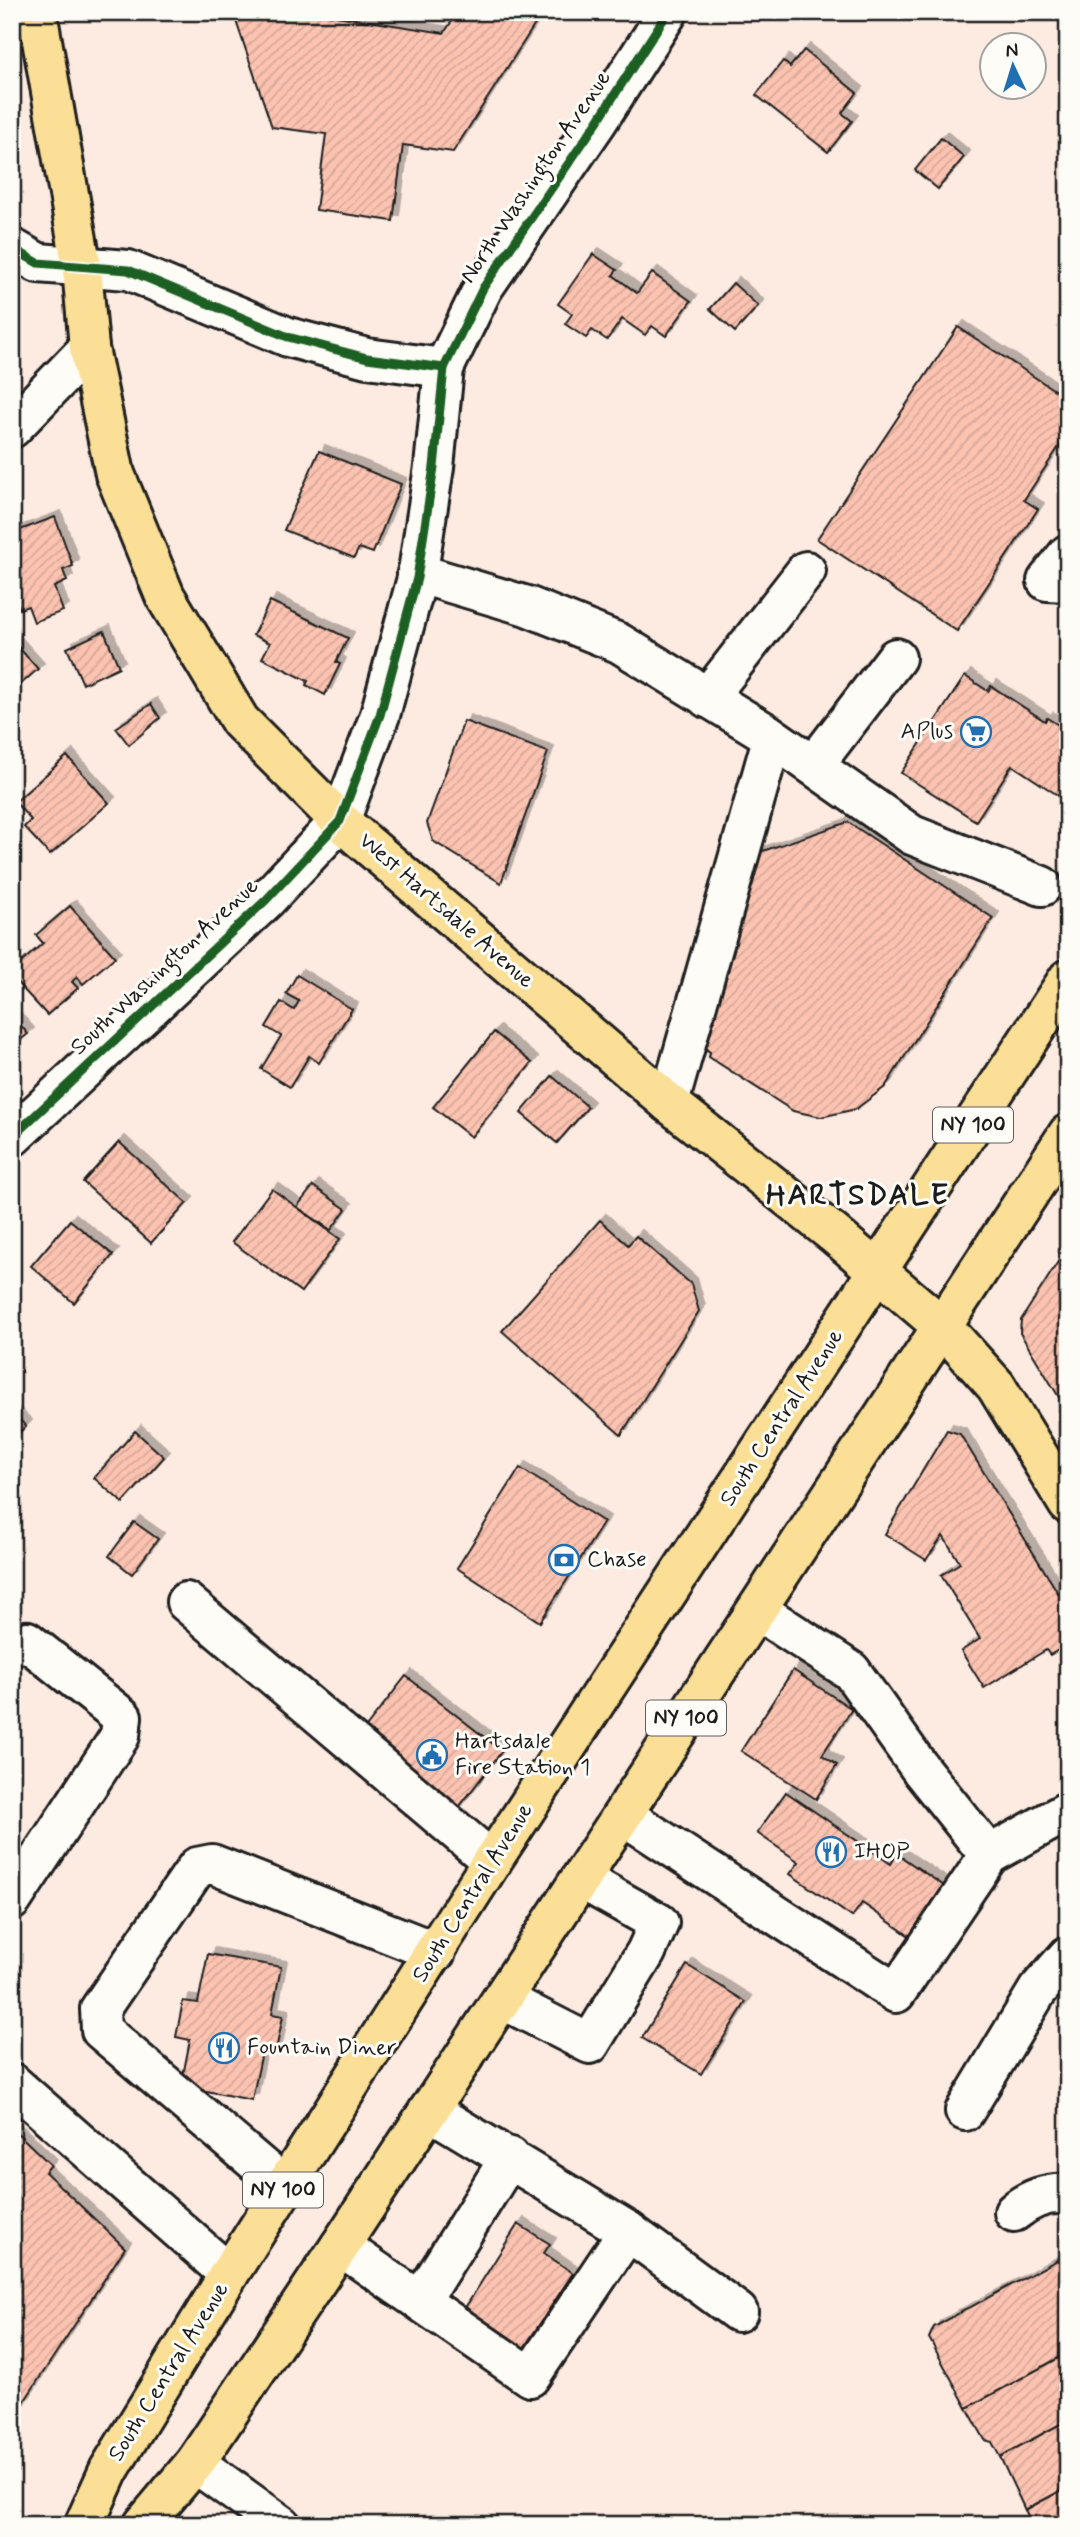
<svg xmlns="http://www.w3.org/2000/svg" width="1080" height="2537" viewBox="0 0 1080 2537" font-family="Mynerve,sans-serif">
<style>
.building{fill:url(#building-hatch);stroke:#1c1c1c;stroke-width:2;filter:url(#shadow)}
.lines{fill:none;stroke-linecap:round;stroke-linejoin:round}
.minor-casing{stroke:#1c1c1c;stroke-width:44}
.major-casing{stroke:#1c1c1c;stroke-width:44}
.minor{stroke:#fdfcf7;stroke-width:38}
.major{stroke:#fbdf96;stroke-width:38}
.cycleway-casing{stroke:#fdfcf7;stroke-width:13}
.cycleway{stroke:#1b5e20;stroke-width:9}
.labels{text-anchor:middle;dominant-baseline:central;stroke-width:6;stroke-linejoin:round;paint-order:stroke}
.shield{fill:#fdfcf7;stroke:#605f5e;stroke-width:2}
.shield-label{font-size:21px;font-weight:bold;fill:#1c1c1c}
.street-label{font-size:23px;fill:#1c1c1c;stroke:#fdfcf7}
.poi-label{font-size:23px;fill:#1c1c1c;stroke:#fdfcf7;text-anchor:start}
.district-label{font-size:30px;font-weight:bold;letter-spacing:2px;fill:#1c1c1c;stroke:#fdfcf7}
</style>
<defs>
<pattern id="building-hatch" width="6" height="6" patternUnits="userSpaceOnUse" patternTransform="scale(1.75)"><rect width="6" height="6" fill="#fcc3b1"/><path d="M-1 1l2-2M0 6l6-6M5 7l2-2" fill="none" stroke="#d7a798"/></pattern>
<filter id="shadow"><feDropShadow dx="6" dy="-6" stdDeviation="0" flood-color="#0004"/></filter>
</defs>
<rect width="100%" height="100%" fill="#fdebe2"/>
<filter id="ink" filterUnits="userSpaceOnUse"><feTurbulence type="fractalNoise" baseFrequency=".0143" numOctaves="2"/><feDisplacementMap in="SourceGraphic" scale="14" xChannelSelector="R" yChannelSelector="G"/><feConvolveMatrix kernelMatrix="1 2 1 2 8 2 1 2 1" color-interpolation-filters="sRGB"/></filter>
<g filter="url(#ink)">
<g class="building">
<polygon points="233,12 311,12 444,33 458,12 531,12 539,18 453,152 403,145 393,221 316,210 326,134 272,127"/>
<polygon points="804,50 857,93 842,113 852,121 828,152 756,95 783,61 790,67"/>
<polygon points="941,138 964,157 938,189 915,170"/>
<polygon points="593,254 617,270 613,275 637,293 652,273 691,301 666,336 652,326 645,335 622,319 607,340 592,330 586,338 565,324 572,314 558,304"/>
<polygon points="733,283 758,306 735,332 710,309"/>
<polygon points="958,327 1068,399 1068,433 1024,500 1038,509 957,631 817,539"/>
<polygon points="319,451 401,484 373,553 359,548 354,558 284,530"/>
<polygon points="55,517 73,566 63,570 67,581 54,587 63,611 34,622 28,606 20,609 13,591 18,589 15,580 12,581 12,533"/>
<polygon points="270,601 348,638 336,662 340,664 325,695 306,685 308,681 262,658 270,643 253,635"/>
<polygon points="104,631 119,667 83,684 67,648"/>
<polygon points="12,640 38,669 12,692"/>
<polygon points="965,676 988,691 991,686 1045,721 1047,718 1068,731 1068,802 1012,765 976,821 901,773"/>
<polygon points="151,704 160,718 129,745 116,728"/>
<polygon points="464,721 548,752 501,883 433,841 427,823"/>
<polygon points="67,756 109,803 50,855 24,827 31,820 15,802"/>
<polygon points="848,822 993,918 885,1087 856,1109 821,1117 793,1111 709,1057 710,1052 700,1045 751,855"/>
<polygon points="70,906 115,957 83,984 77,976 72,982 78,988 47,1015 12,977 12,971 43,943 36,935"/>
<polygon points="297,975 352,1009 319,1063 309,1056 290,1087 261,1069 281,1036 266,1027 281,1002 294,1010 299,1001 286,994"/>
<polygon points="12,1016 28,1034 12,1047"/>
<polygon points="494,1032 532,1063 471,1137 433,1107"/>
<polygon points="552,1076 588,1107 557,1143 521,1113"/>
<polygon points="119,1142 187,1203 151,1243 83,1182"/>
<polygon points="313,1186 346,1209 331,1230 297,1207"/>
<polygon points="272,1189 340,1239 301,1292 232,1242"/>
<polygon points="70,1220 113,1255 74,1303 31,1266"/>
<polygon points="600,1220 628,1245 636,1236 691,1284 699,1311 621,1435 502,1331"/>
<polygon points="1068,1246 1068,1412 1020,1333 1021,1320"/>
<polygon points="12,1413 26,1426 12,1440"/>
<polygon points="947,1430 960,1434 1068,1609 1068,1644 1050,1655 1046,1650 984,1688 961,1651 980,1639 941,1575 960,1563 943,1536 926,1560 885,1534"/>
<polygon points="135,1431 164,1457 123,1503 94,1478"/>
<polygon points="520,1468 604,1522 540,1622 457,1568"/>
<polygon points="134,1522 158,1539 132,1574 109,1556"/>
<polygon points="793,1670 852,1709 822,1755 837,1765 816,1799 741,1751"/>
<polygon points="406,1676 502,1751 453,1815 356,1740"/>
<polygon points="786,1792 891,1864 897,1854 953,1892 918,1942 862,1903 852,1917 790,1874 799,1862 757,1833"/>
<polygon points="208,1954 281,1967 272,2014 283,2016 275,2055 262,2052 252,2100 181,2086 190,2040 176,2037 183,2001 198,2003"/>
<polygon points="687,1965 746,2002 701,2074 642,2038"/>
<polygon points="12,2128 51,2165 45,2172 125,2248 12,2420"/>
<polygon points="518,2224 550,2244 544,2253 573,2273 518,2357 458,2319"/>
<polygon points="1059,2259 1068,2262 1068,2353 967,2408 929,2338 934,2327"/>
<polygon points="1068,2353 1068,2420 1000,2457 992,2442 985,2440 967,2408"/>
<polygon points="1068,2420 1068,2487 1025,2510 1000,2457"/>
<polygon points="1068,2487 1068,2525 1033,2525 1025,2510"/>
</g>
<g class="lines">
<g class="minor-casing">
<g id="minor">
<polyline points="12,248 38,263 128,270 288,337 367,358 444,368"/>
<polyline points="12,428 89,348"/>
<polyline points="1068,554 1047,581 1068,582"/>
<polyline points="417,573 527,606 619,643 768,734 912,835 1042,886"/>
<polyline points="707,698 806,571"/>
<polyline points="814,765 896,658"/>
<polyline points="669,1103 772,739"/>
<polyline points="12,1137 266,900 340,821 380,715 417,578 434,467 444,368 483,288 597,122 668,12"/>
<polyline points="186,1602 492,1861"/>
<polyline points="757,1610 851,1671 922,1771 989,1855 1068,1811"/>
<polyline points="12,1646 27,1641 122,1717 120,1736 12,1900"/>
<polyline points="623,1815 896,1993 989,1855"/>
<polyline points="502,1999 590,2044 646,1952 659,1923 581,1879"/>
<polyline points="12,2083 229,2274"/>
<polyline points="429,2110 628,2231 738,2312"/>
<polyline points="965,2111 1038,1990 1068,1956"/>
<polyline points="285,2187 101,2030 100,2009 197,1867 212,1864 436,1952"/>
<path d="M 1014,2212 C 1029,2199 1048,2192 1068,2194"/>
<polyline points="340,2246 530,2377 628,2231"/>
<polyline points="421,2300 510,2157"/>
<polyline points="195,2463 281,2525"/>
</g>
</g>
<g class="major-casing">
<g id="major">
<polyline points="37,12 82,268 89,348 115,474 165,596 240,721 340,821 669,1103 834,1234 943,1327 996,1386 1068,1504"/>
<polyline points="84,2525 109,2470 229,2274 492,1861 1068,979"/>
<polyline points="143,2525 195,2463 340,2246 1068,1134"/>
</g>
</g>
<use href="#minor" class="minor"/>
<use href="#major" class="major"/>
<g class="cycleway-casing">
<g id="cycleway">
<polyline points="12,248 38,263 128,270 288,337 367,358 444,368"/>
<polyline points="12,1137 266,900 340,821 380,715 417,578 434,467 444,368 483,288 597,122 668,12"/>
</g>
</g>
<use href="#cycleway" class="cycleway"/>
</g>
</g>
<defs>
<g id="supermarket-ring" transform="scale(1.575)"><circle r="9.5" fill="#fdfcf7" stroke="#1f6fb2" stroke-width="1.5"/><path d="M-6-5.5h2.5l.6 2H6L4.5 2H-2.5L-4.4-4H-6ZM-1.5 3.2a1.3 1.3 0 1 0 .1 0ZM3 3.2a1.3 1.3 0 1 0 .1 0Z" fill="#1f6fb2"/></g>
<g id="bank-ring" transform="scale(1.575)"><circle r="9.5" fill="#fdfcf7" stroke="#1f6fb2" stroke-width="1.5"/><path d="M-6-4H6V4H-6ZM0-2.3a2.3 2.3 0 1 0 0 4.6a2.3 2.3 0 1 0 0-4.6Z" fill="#1f6fb2"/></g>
<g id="civic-ring" transform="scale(1.575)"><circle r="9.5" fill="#fdfcf7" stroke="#1f6fb2" stroke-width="1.5"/><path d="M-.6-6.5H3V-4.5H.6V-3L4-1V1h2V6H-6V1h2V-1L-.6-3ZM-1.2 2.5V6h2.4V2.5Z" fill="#1f6fb2"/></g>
<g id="restaurant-ring" transform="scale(1.575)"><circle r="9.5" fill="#fdfcf7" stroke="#1f6fb2" stroke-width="1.5"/><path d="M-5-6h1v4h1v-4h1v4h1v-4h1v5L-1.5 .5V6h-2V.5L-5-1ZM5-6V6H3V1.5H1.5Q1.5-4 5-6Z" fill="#1f6fb2"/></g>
</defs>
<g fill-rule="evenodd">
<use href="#supermarket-ring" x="976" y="732"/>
<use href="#bank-ring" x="564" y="1560"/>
<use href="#civic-ring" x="432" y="1755"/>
<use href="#restaurant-ring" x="831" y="1852"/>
<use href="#restaurant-ring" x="224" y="2048"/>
</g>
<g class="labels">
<g class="shield">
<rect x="933" y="1107.5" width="80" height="35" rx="5"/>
<rect x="646" y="1700.5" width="80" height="35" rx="5"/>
<rect x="243" y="2172.5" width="80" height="35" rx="5"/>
</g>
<g class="shield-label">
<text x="973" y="1125">NY 100</text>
<text x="686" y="1718">NY 100</text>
<text x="283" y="2190">NY 100</text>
</g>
<g class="street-label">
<text transform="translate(536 177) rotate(-56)">North Washington Avenue</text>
<text transform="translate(446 911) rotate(41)">West Hartsdale Avenue</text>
<text transform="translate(165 967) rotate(-43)">South Washington Avenue</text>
<text transform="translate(782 1418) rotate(-57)">South Central Avenue</text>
<text transform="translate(473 1893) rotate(-58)">South Central Avenue</text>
<text transform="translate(169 2372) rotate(-58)">South Central Avenue</text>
</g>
<g class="poi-label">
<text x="953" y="732" text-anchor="end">APlus</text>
<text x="587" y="1560">Chase</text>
<text x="455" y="1742">Hartsdale<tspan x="455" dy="26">Fire Station 1</tspan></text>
<text x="854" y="1852">IHOP</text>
<text x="247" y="2048">Fountain Diner</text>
</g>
<g class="district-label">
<text x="858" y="1195">HARTSDALE</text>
</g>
</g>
<rect width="1080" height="2537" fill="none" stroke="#fdfcf7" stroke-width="42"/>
<rect x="21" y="21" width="1038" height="2495" fill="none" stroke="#1c1c1c" stroke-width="2.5" filter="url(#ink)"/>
<g transform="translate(1013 66) rotate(356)"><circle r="33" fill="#fdfcf7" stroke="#a3a29f" stroke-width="2"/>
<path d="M0-5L12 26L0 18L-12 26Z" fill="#1f6fb2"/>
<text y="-10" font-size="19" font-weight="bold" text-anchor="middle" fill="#1c1c1c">N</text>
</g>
</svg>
